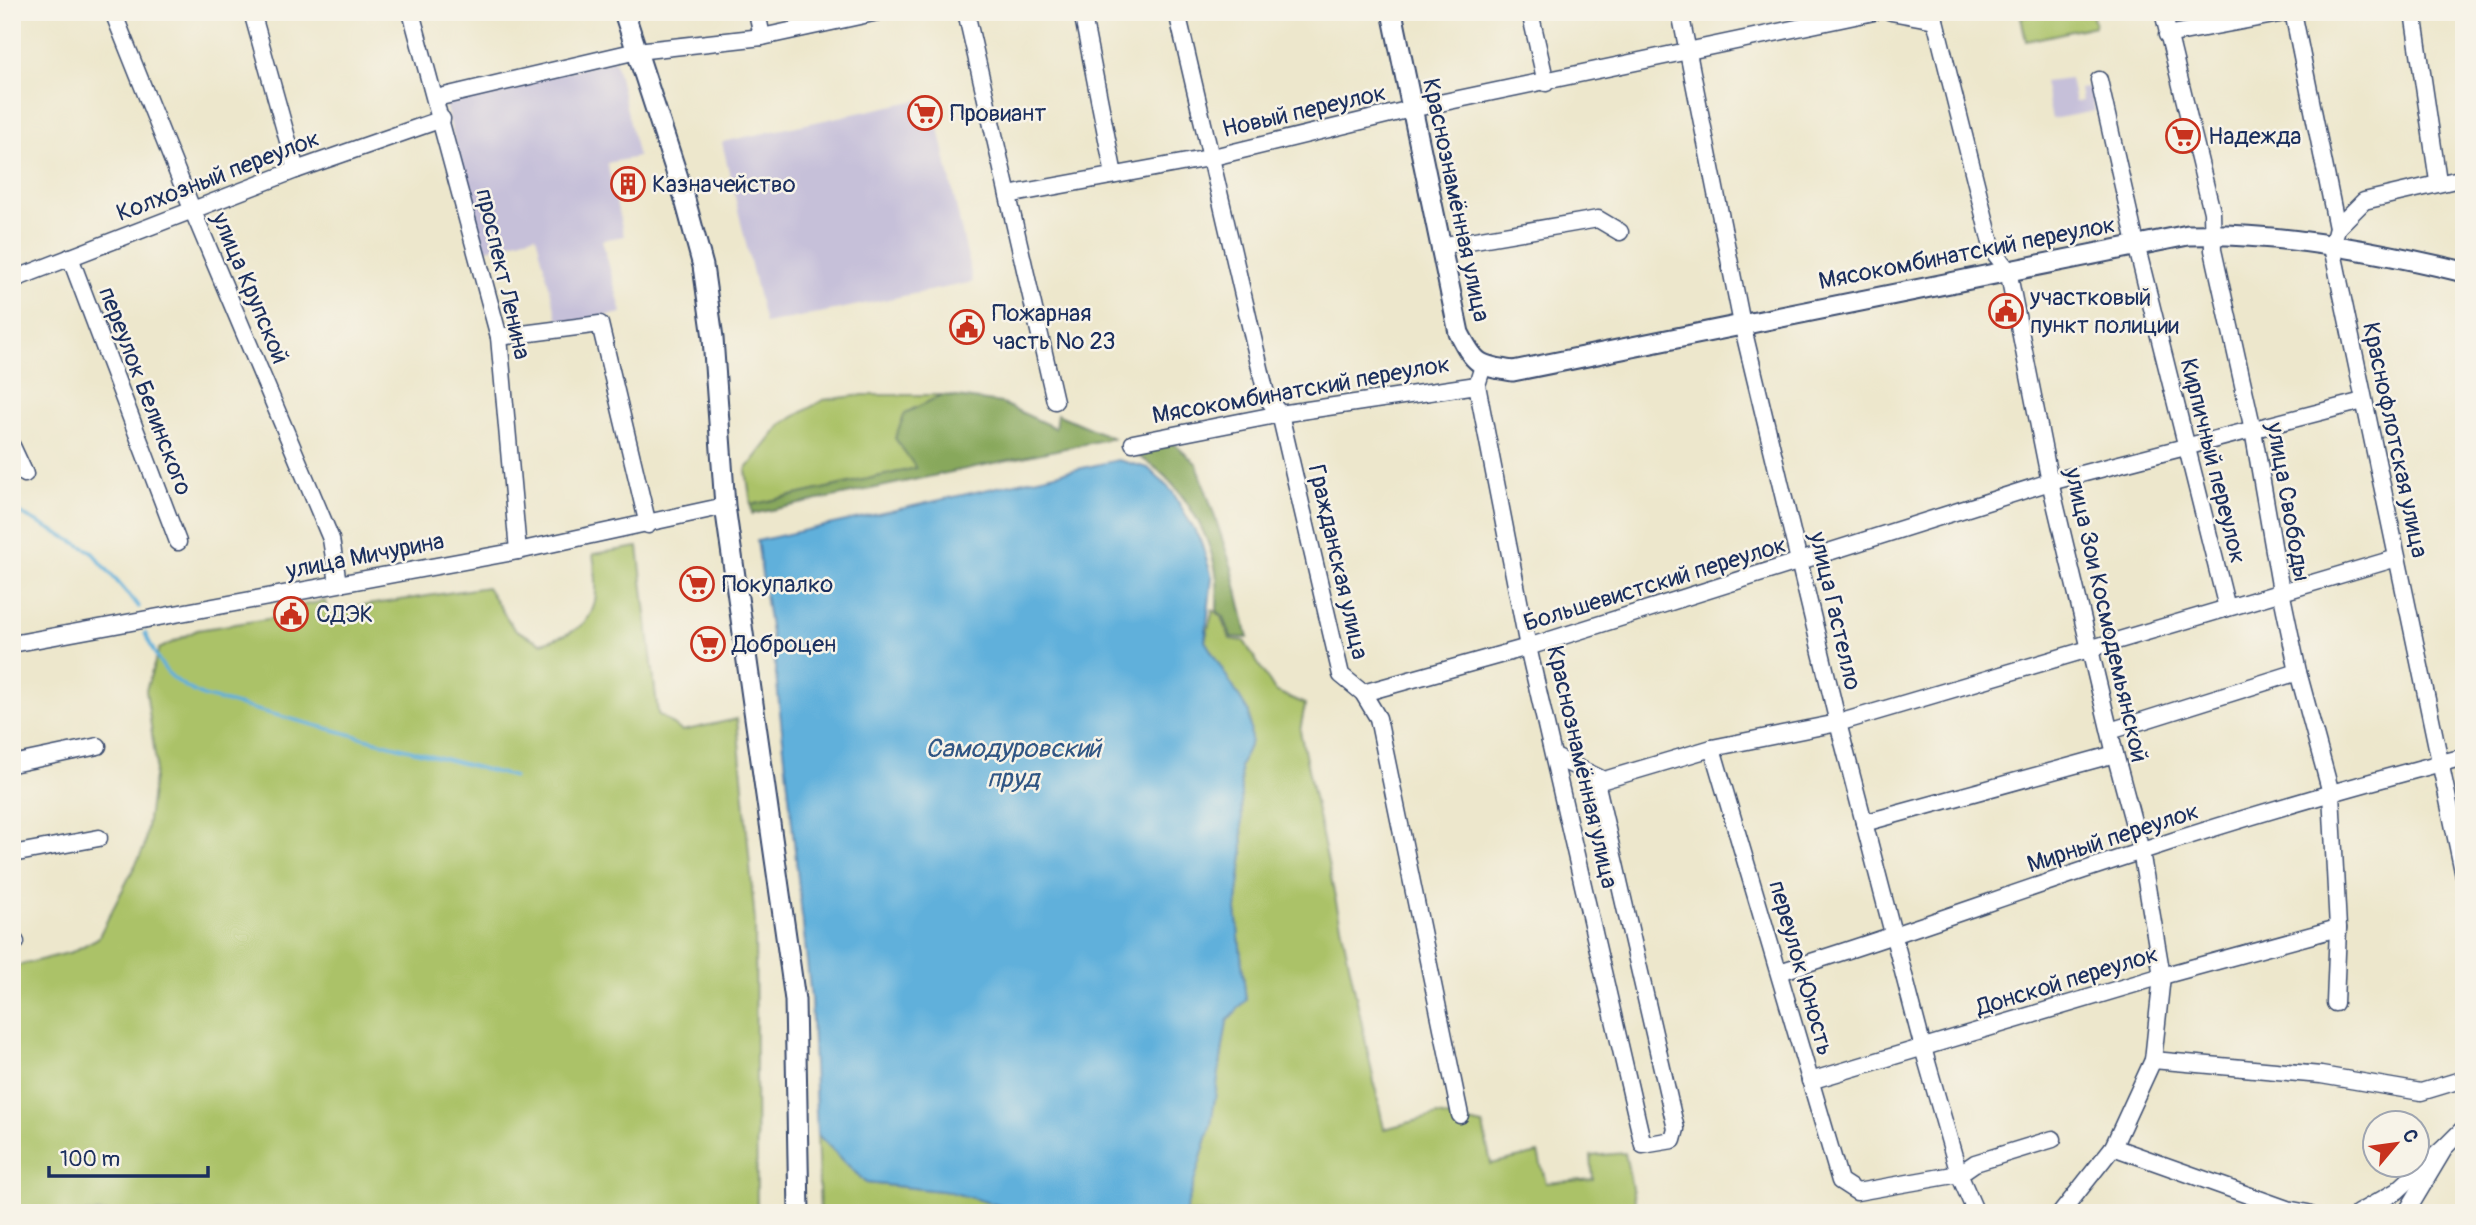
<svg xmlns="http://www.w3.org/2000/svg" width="2476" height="1225" viewBox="0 0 2476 1225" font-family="Pangolin,sans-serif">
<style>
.industrial{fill:#c6c0d9}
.green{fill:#abc267;stroke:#637862;stroke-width:2}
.forest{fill:#88a85c;stroke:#526c5d;stroke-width:2}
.water{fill:#61b0db;stroke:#3e709c;stroke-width:2}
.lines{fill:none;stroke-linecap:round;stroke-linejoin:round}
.stream{stroke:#61b0db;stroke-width:3.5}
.minor-casing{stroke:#3a4b6e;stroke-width:19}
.major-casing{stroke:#3a4b6e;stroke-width:23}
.minor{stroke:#fff;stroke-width:16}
.major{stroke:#fff;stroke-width:19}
.labels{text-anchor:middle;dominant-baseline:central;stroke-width:5;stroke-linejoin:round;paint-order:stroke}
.street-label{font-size:24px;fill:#1b2f5e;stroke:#f7f3e8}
.poi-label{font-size:24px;fill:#1b2f5e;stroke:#f7f3e8;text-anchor:start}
.water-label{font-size:26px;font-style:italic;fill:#305684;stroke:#f7f3e8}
</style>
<rect width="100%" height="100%" fill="#f7f3e8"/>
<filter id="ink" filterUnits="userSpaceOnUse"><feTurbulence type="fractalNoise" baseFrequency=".0143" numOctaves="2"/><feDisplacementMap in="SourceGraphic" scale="14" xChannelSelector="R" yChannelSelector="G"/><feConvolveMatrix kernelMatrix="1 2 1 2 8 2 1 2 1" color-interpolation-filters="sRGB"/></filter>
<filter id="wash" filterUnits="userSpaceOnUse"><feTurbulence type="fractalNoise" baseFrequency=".00686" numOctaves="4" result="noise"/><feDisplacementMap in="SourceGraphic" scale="28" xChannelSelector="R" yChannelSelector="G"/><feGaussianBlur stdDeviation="1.57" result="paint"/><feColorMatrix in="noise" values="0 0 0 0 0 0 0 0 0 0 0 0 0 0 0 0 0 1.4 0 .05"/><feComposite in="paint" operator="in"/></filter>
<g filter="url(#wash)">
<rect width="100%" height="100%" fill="#ede7cc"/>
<g class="industrial">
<polygon points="615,60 638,157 607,163 624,236 602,240 622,313 559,324 536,235 484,250 444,101"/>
<polygon points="2070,79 2075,102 2082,101 2080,89 2090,86 2095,111 2052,119 2044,82"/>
<polygon points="932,97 973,282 765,324 722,142"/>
</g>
<g class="green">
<polygon points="2044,12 2092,12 2095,26 2026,41 2021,17"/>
<polygon points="863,395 942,395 905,413 917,468 751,505 746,470 782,424 823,400"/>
<path d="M 638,547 L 658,714 L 682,731 L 737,719 L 755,922 L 757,1213 L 12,1213 L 12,967 L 72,952 L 98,938 L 144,848 L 156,763 L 146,690 L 159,649 L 197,630 L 274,618 L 273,611 L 325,601 L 327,611 L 487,587 L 514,629 L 541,643 C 597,628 601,608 593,554 Z"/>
<polygon points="1213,610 1222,617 1230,639 1244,641 1275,691 1305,704 1300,731 1384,1129 1438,1115 1483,1125 1491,1164 1538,1153 1546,1183 1593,1179 1591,1156 1625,1153 1637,1213 1185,1213 1211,1123 1227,1021 1246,1000 1236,910 1243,854 1240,766 1251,741 1249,714 1205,641"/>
<polygon points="817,1134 866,1183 951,1192 1027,1213 820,1213"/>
</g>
<g class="forest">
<polygon points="942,395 1001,403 1055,428 1057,414 1113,438 752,514 751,505 916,468 895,438 905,413"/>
<path d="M 1173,443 L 1197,464 L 1232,568 L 1248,638 L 1231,637 L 1224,617 L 1217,611 C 1217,601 1218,589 1217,579 C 1211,532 1178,477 1136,455 L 1137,451 Z"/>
</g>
<polygon class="water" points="1118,460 1148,468 1172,491 1201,542 1212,577 1205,641 1249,713 1251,741 1240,766 1243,854 1236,910 1246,1000 1227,1021 1211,1124 1185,1213 1027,1213 950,1192 866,1183 817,1134 811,999 773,647 757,541"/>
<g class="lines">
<g class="stream">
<polyline points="12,509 91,551 139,607"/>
<path d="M 145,633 C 161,668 167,679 203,696 L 514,777"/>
</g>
</g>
</g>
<g filter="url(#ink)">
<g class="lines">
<g class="minor-casing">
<g id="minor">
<polyline points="113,12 192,209 331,539 338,583"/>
<polyline points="252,12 296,170"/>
<polyline points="411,12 499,337 518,551"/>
<polyline points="757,12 762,37"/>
<polyline points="966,12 1055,401"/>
<polyline points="1082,12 1114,175"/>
<polyline points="1177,12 1267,398 1280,414 1341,675 1363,693 1378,718 1460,1115"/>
<polyline points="1530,12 1546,83"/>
<polyline points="1680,12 1742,324 1838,723 1923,1048 1959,1174 1976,1213"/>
<polyline points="1891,12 1935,20"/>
<polyline points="1933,12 1993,251 2008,270 2050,482 2115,754 2141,851 2162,976 2153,1060 2113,1147 2061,1213"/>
<polyline points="2163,12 2212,212 2213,250 2253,430 2281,591 2298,672 2331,793 2338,928 2335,1003"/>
<polyline points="2293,12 2337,228 2332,247 2464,876"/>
<polyline points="2413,12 2438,181"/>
<polyline points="2167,35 2290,12"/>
<polyline points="2099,80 2136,244 2227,608"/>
<polyline points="436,98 637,51 762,37 878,12"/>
<polyline points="1008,195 1209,158 1411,109 1874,12"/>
<polyline points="2337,228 2364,201 2464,178"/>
<polyline points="1440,246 1598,219 1620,232"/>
<polyline points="70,257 178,542"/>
<polyline points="12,280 296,170 442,119"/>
<polyline points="499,337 600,324 648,525"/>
<polyline points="1483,366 1477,385 1528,647 1643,1145 1673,1140 1676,1129 1595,777"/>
<polyline points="1133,443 1280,414 1477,385"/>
<polyline points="12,446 25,474"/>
<polyline points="12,644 518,551 725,506"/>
<polyline points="1363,693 1528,647 2050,482 2363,401"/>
<polyline points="2110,731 2298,672"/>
<polyline points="1712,748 1840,1181 1857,1192 1959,1174 1975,1163 2053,1139"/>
<polyline points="1555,757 1604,780 1712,748 1838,723 2397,558"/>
<polyline points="12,764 98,746"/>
<polyline points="1864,823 2115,754"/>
<polyline points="12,854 99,838"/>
<polyline points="12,943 16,942"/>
<path d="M 1779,972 C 1901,935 2020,890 2142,851 C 2248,816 2356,785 2464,757"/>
<polyline points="2153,1060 2321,1075 2421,1092 2464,1079"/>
<polyline points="1810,1081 2162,976 2338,928"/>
<polyline points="2113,1147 2287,1209 2308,1213"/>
<polyline points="2358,1213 2397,1191 2446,1146"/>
<polyline points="2406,1213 2446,1146 2464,1128"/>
</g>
</g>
<g class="major-casing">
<g id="major">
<polyline points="624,12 684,196 703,266 713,338 725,506 795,1000 799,1213"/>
<path d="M 1392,12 L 1459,333 C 1475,364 1478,366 1513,371 L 2188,235 C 2273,232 2381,252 2464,272"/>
</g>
</g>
<use href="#minor" class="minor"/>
<use href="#major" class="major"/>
</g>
</g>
<defs>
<g id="supermarket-ring" transform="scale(1.75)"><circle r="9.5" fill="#f7f3e8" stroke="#c8321e" stroke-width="1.5"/><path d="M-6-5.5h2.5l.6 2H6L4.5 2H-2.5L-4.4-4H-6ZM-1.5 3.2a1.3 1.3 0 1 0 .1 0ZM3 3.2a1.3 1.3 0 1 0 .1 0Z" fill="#c8321e"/></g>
<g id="building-ring" transform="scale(1.75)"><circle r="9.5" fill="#f7f3e8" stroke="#c8321e" stroke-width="1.5"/><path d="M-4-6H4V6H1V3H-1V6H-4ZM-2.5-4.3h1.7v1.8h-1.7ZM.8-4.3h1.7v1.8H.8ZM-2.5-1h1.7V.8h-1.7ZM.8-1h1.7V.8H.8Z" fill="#c8321e"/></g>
<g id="civic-ring" transform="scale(1.75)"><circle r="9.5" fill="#f7f3e8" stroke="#c8321e" stroke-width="1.5"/><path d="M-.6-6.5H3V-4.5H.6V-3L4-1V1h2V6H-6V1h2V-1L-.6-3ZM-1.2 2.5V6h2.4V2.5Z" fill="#c8321e"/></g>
</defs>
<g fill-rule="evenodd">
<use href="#supermarket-ring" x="925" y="113"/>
<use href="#supermarket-ring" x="2183" y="136"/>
<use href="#building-ring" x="628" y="184"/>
<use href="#civic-ring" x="2006" y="311"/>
<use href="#civic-ring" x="967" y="327"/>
<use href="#supermarket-ring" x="697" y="584"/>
<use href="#civic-ring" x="291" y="614"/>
<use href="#supermarket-ring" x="708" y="644"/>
</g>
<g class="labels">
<g class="street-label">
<text transform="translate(1304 111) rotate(-13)">Новый переулок</text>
<text transform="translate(218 176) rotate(-21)">Колхозный переулок</text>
<text transform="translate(1456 200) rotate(78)">Краснознамённая улица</text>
<text transform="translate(1967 253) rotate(-11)">Мясокомбинатский переулок</text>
<text transform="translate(503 274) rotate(77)">проспект Ленина</text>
<text transform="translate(250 288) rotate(67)">улица Крупской</text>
<text transform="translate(1301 390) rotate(-10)">Мясокомбинатский переулок</text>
<text transform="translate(145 391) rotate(69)">переулок Белинского</text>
<text transform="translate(2395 440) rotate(78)">Краснофлотская улица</text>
<text transform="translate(2213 461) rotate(76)">Кирпичный переулок</text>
<text transform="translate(2288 502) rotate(80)">улица Свободы</text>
<text transform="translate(365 556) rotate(-11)">улица Мичурина</text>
<text transform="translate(1338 562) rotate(77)">Гражданская улица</text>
<text transform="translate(1655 584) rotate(-17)">Большевистский переулок</text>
<text transform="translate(1835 611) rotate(77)">улица Гастелло</text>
<text transform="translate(2106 615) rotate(77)">улица Зои Космодемьянской</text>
<text transform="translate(1582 767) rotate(77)">Краснознамённая улица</text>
<text transform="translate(2113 838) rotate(-18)">Мирный переулок</text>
<text transform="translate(1801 968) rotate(74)">переулок Юность</text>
<text transform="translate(2067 981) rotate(-17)">Донской переулок</text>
</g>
<g class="poi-label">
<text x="950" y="113">Провиант</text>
<text x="2208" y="136">Надежда</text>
<text x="652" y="184">Казначейство</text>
<text x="2030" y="297">участковый<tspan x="2030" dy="28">пункт полиции</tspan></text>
<text x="992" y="313">Пожарная<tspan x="992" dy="28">часть № 23</tspan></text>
<text x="722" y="584">Покупалко</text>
<text x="316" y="614">СДЭК</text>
<text x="732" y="644">Доброцен</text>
</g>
<g class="water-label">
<text x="1013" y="749">Самодуровский<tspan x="1013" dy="30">пруд</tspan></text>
</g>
</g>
<rect width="2476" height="1225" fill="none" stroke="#f7f3e8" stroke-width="42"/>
<g transform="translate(2396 1144) rotate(61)"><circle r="33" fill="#f7f3e8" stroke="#9fa5b1" stroke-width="2"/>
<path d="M0-5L12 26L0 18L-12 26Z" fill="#c8321e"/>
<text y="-10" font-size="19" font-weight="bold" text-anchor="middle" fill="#1b2f5e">С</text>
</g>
<path d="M49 1166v10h159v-10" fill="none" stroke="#1b2f5e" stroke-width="3.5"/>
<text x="60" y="1166" font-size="21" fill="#1b2f5e" stroke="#f7f3e8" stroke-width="5" paint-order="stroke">100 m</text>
</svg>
